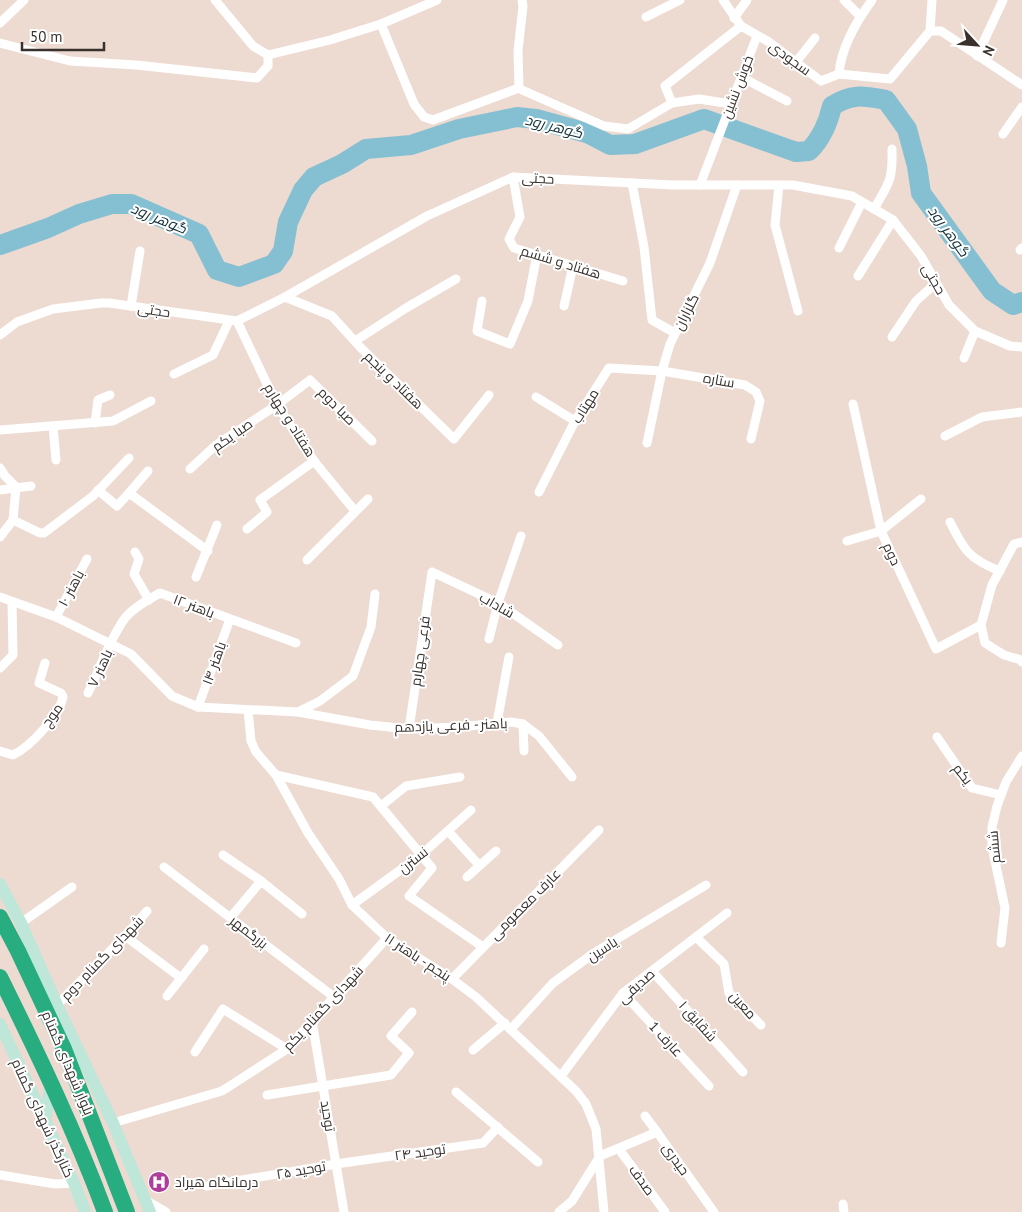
<svg xmlns="http://www.w3.org/2000/svg" width="1022" height="1212" viewBox="0 0 1022 1212" font-family="'PT Sans',Cairo,sans-serif">
<style>
.lines{fill:none;stroke-linecap:round;stroke-linejoin:round}
.river{stroke:#85bfd2;stroke-width:20}
.street{stroke:#fff;stroke-width:9}
.secondary{stroke:#bee6d9;stroke-width:12}
.highway{stroke:#27ad7f;stroke-width:16}
.labels{text-anchor:middle;dominant-baseline:central;stroke-width:4;stroke-linejoin:round;paint-order:stroke}
.street-label{font-size:14px;fill:#38312e;stroke:#fff}
.poi-label{font-size:14px;fill:#38312e;stroke:#fff;text-anchor:start}
.water-label{font-size:15px;font-style:italic;fill:#14313a;stroke:#fff}
</style>
<rect width="100%" height="100%" fill="#eddad1"/>
<g class="lines">
<path class="river" d="M 0,245 L 48,228 L 79,214 L 112,204 L 131,204 L 199,234 L 217,270 L 239,277 L 274,264 L 283,251 L 288,222 L 303,190 L 314,177 L 342,164 L 366,149 L 411,145 L 459,129 L 517,117 L 536,119 L 587,133 L 610,145 L 635,144 L 704,119 L 796,152 L 809,151 C 822,138 828,124 832,106 C 852,93 864,96 886,100 L 907,129 L 917,166 L 921,193 L 992,291 L 1013,305 L 1022,302"/>
<g class="street">
<polyline points="215,0 253,46 268,55 330,40 381,24 437,0"/>
<polyline points="522,0 523,6 518,51 519,88 522,90 604,126 628,129 672,103"/>
<polyline points="723,0 741,26 769,42 821,81 839,74 890,79 930,31 941,31 1022,85"/>
<polyline points="844,0 860,16"/>
<polyline points="646,17 680,0"/>
<polyline points="734,18 747,0"/>
<polyline points="0,23 24,0"/>
<polyline points="381,24 414,104 424,117 433,120 519,88"/>
<polyline points="930,31 932,0"/>
<polyline points="0,43 70,61 136,65 257,78 268,66 268,55"/>
<polyline points="977,56 1003,0"/>
<polyline points="796,62 815,38"/>
<path d="M 839,74 C 841,47 856,22 872,0"/>
<polyline points="741,77 787,101"/>
<polyline points="731,104 699,99 672,103 665,86 741,26"/>
<polyline points="1003,134 1022,107"/>
<polyline points="513,177 520,217 509,239 514,248 623,281"/>
<polyline points="632,183 644,247 652,320 675,333"/>
<polyline points="700,185 757,36"/>
<polyline points="779,185 775,225 798,311"/>
<path d="M 874,209 C 889,183 893,180 892,149"/>
<polyline points="839,248 862,202"/>
<polyline points="1020,250 1022,248"/>
<polyline points="858,276 893,220"/>
<polyline points="285,297 332,316 360,347 454,439 489,395"/>
<polyline points="482,301 477,331 510,344 528,301 537,254"/>
<polyline points="131,306 140,251"/>
<polyline points="564,306 573,266"/>
<polyline points="237,321 277,405 314,461 355,511"/>
<polyline points="0,335 17,322 53,309 101,303 109,303 237,321 285,297 427,216 513,177 673,185 793,185 852,196 893,220 921,256 949,305 975,331 1010,346 1022,347"/>
<polyline points="892,337 916,301 936,283"/>
<polyline points="355,341 406,308 456,279"/>
<polyline points="964,358 975,331"/>
<polyline points="174,374 213,355 229,321"/>
<polyline points="536,397 575,421"/>
<polyline points="853,404 881,531 936,649 981,625"/>
<polyline points="95,423 98,400 110,395"/>
<polyline points="53,426 56,460"/>
<polyline points="0,430 113,421 151,401"/>
<polyline points="945,436 982,417 1022,412"/>
<polyline points="647,443 662,371 670,344 710,263 737,185"/>
<polyline points="0,468 5,476 16,487 13,520 0,537"/>
<polyline points="190,469 216,445 277,405 310,380 372,441"/>
<polyline points="0,490 31,486"/>
<polyline points="98,490 117,506 129,493 208,551"/>
<polyline points="539,492 575,421 609,368 662,371 745,385 756,392 760,401 751,439"/>
<polyline points="129,493 148,471"/>
<polyline points="13,520 40,533 44,533 93,496 129,458"/>
<path d="M 950,522 C 964,550 969,559 1000,571"/>
<polyline points="247,529 267,512 260,500 314,461"/>
<polyline points="847,541 881,531 921,499"/>
<polyline points="1022,542 1014,544 992,585 981,625 985,643 1004,655 1021,660 1022,662"/>
<polyline points="135,552 139,559 134,574 149,600"/>
<polyline points="307,560 368,499"/>
<polyline points="196,577 217,525"/>
<polyline points="0,597 56,617 131,654 172,696 198,707 298,712 370,725 409,729 458,727 511,722 523,724 539,736 572,777"/>
<polyline points="56,617 87,559"/>
<polyline points="489,639 498,603 521,536"/>
<polyline points="0,668 13,655 12,602"/>
<path d="M 88,693 C 100,669 109,640 125,618 C 134,607 148,600 160,593 L 296,643"/>
<polyline points="198,707 230,619"/>
<polyline points="248,710 251,741 256,752 276,775 308,833 339,879 352,905 387,938 452,979 476,997 576,1091 586,1104 596,1129 604,1212"/>
<polyline points="298,712 320,701 353,676 371,627 375,594"/>
<polyline points="497,723 509,657"/>
<polyline points="523,724 524,751"/>
<polyline points="409,729 432,572 498,603 558,645"/>
<polyline points="937,737 972,788 1001,795"/>
<path d="M 0,751 L 13,755 C 30,747 59,716 63,697 L 61,693 L 39,683 L 45,663"/>
<polyline points="276,775 373,797 432,868 409,896 483,947"/>
<polyline points="381,806 406,786 460,777"/>
<polyline points="448,831 479,865"/>
<polyline points="223,855 261,881"/>
<polyline points="164,867 334,997"/>
<polyline points="467,877 496,851"/>
<polyline points="352,905 421,855 471,810"/>
<polyline points="231,917 261,881 302,914"/>
<polyline points="21,923 72,887"/>
<polyline points="125,936 181,978"/>
<polyline points="696,937 724,964 729,993 761,1025"/>
<polyline points="1001,943 1005,908 992,847 992,827 997,806 1006,782 1022,756"/>
<polyline points="652,971 743,1072"/>
<polyline points="452,979 599,830"/>
<polyline points="623,993 709,1086"/>
<polyline points="167,996 204,949"/>
<polyline points="57,1005 125,936 147,911"/>
<polyline points="312,1021 344,1212"/>
<polyline points="511,1029 553,983 594,953 706,885"/>
<polyline points="473,1050 505,1023"/>
<polyline points="195,1052 223,1009 287,1049"/>
<polyline points="561,1076 623,993 727,913"/>
<polyline points="456,1092 538,1162"/>
<polyline points="267,1095 391,1075 409,1053 391,1036 412,1012"/>
<polyline points="645,1116 657,1132"/>
<polyline points="113,1123 222,1091 287,1049 387,938"/>
<polyline points="619,1149 665,1212"/>
<polyline points="600,1156 657,1132 714,1212"/>
<polyline points="0,1175 55,1184 74,1183"/>
<polyline points="207,1186 336,1164 483,1143 498,1127"/>
<polyline points="145,1200 166,1212"/>
<polyline points="843,1204 844,1212"/>
<polyline points="559,1212 572,1201 600,1156"/>
</g>
<g class="secondary">
<polyline points="0,884 21,923 57,1005 113,1123 150,1212"/>
<polyline points="0,1024 74,1183 85,1212"/>
<polyline points="45,1120 51,1081"/>
</g>
<g class="highway">
<polyline points="0,917 18,951 64,1049 127,1212"/>
<path d="M 0,977 C 38,1054 75,1131 105,1212"/>
</g>
</g>
<defs>
<g id="hospital-disc" transform="scale(1.125)"><circle r="9.5" fill="#ae3e9b" stroke="#fff"/><path d="M-5-5h3v3.5h4V-5h3V5h-3V1.5h-4V5h-3Z" fill="#fff"/></g>
</defs>
<g fill-rule="evenodd">
<use href="#hospital-disc" x="159" y="1182"/>
</g>
<g class="labels">
<g class="street-label">
<text transform="translate(790 58) rotate(36)">سجودی</text>
<text transform="translate(737 87) rotate(-69)">خوش نشین</text>
<text transform="translate(538 178) rotate(3)">حجتی</text>
<text transform="translate(561 262) rotate(17)">هفتاد و ششم</text>
<text transform="translate(934 279) rotate(60)">حجتی</text>
<text transform="translate(154 310) rotate(9)">حجتی</text>
<text transform="translate(686 312) rotate(-63)">گلزاران</text>
<text transform="translate(394 380) rotate(44)">هفتاد و پنجم</text>
<text transform="translate(719 380) rotate(10)">ستاره</text>
<text transform="translate(337 406) rotate(45)">صبا دوم</text>
<text transform="translate(585 406) rotate(-58)">مهتاب</text>
<text transform="translate(290 420) rotate(58)">هفتاد و چهارم</text>
<text transform="translate(232 435) rotate(-35)">صبا یکم</text>
<text transform="translate(892 554) rotate(65)">دوم</text>
<text transform="translate(71 588) rotate(-62)">باهنر ۱۰</text>
<text transform="translate(497 605) rotate(30)">شاداب</text>
<text transform="translate(194 606) rotate(21)">باهنر ۱۲</text>
<text transform="translate(420 651) rotate(-82)">فرعی چهارم</text>
<text transform="translate(214 663) rotate(-70)">باهنر ۱۴</text>
<text transform="translate(100 668) rotate(-65)">باهنر ۷</text>
<text transform="translate(52 715) rotate(-55)">موج</text>
<text transform="translate(451 725) rotate(-2)">باهنر - فرعی یازدهم</text>
<text transform="translate(963 774) rotate(53)">یکم</text>
<text transform="translate(994 847) rotate(-95)">ششم</text>
<text transform="translate(413 860) rotate(-38)">نسترن</text>
<text transform="translate(525 904) rotate(-45)">عارف معصومی</text>
<text transform="translate(249 932) rotate(38)">بزرگمهر</text>
<text transform="translate(602 949) rotate(-33)">یاسین</text>
<text transform="translate(418 957) rotate(33)">پنجم - باهنر ۱۱</text>
<text transform="translate(102 958) rotate(-46)">شهدای گمنام دوم</text>
<text transform="translate(636 986) rotate(-42)">صدیقی</text>
<text transform="translate(743 1005) rotate(48)">معین</text>
<text transform="translate(323 1008) rotate(-47)">شهدای گمنام یکم</text>
<text transform="translate(698 1021) rotate(48)">شقایق ۱</text>
<text transform="translate(666 1039) rotate(47)">عارف 1</text>
<text transform="translate(68 1063) rotate(67)">بلوار شهدای گمنام</text>
<text transform="translate(328 1116) rotate(81)">توحید</text>
<text transform="translate(43 1118) rotate(65)">کنارگذر شهدای گمنام</text>
<text transform="translate(420 1152) rotate(-8)">توحید ۲۴</text>
<text transform="translate(676 1159) rotate(55)">حیدری</text>
<text transform="translate(301 1170) rotate(-10)">توحید ۲۵</text>
<text transform="translate(642 1180) rotate(54)">صدف</text>
</g>
<g class="poi-label">
<text x="175" y="1182">درمانگاه هیراد</text>
</g>
<g class="water-label">
<text transform="translate(554 126) rotate(14)">گوهر رود</text>
<text transform="translate(159 218) rotate(22)">گوهر رود</text>
<text transform="translate(949 231) rotate(54)">گوهر رود</text>
</g>
</g>
<g transform="translate(977 45) rotate(116)" stroke="#ffffff" stroke-width="4" paint-order="stroke">
<path d="M0-4L9 19L0 12L-9 19Z" fill="#38312e"/>
<text y="-8" font-size="14" font-weight="bold" text-anchor="middle" fill="#38312e">N</text>
</g>
<path d="M22 42v8h82v-8" fill="none" stroke="#38312e" stroke-width="2.5"/>
<text x="30" y="42" font-size="15" fill="#38312e" stroke="#ffffff" stroke-width="4" paint-order="stroke">50 m</text>
</svg>
